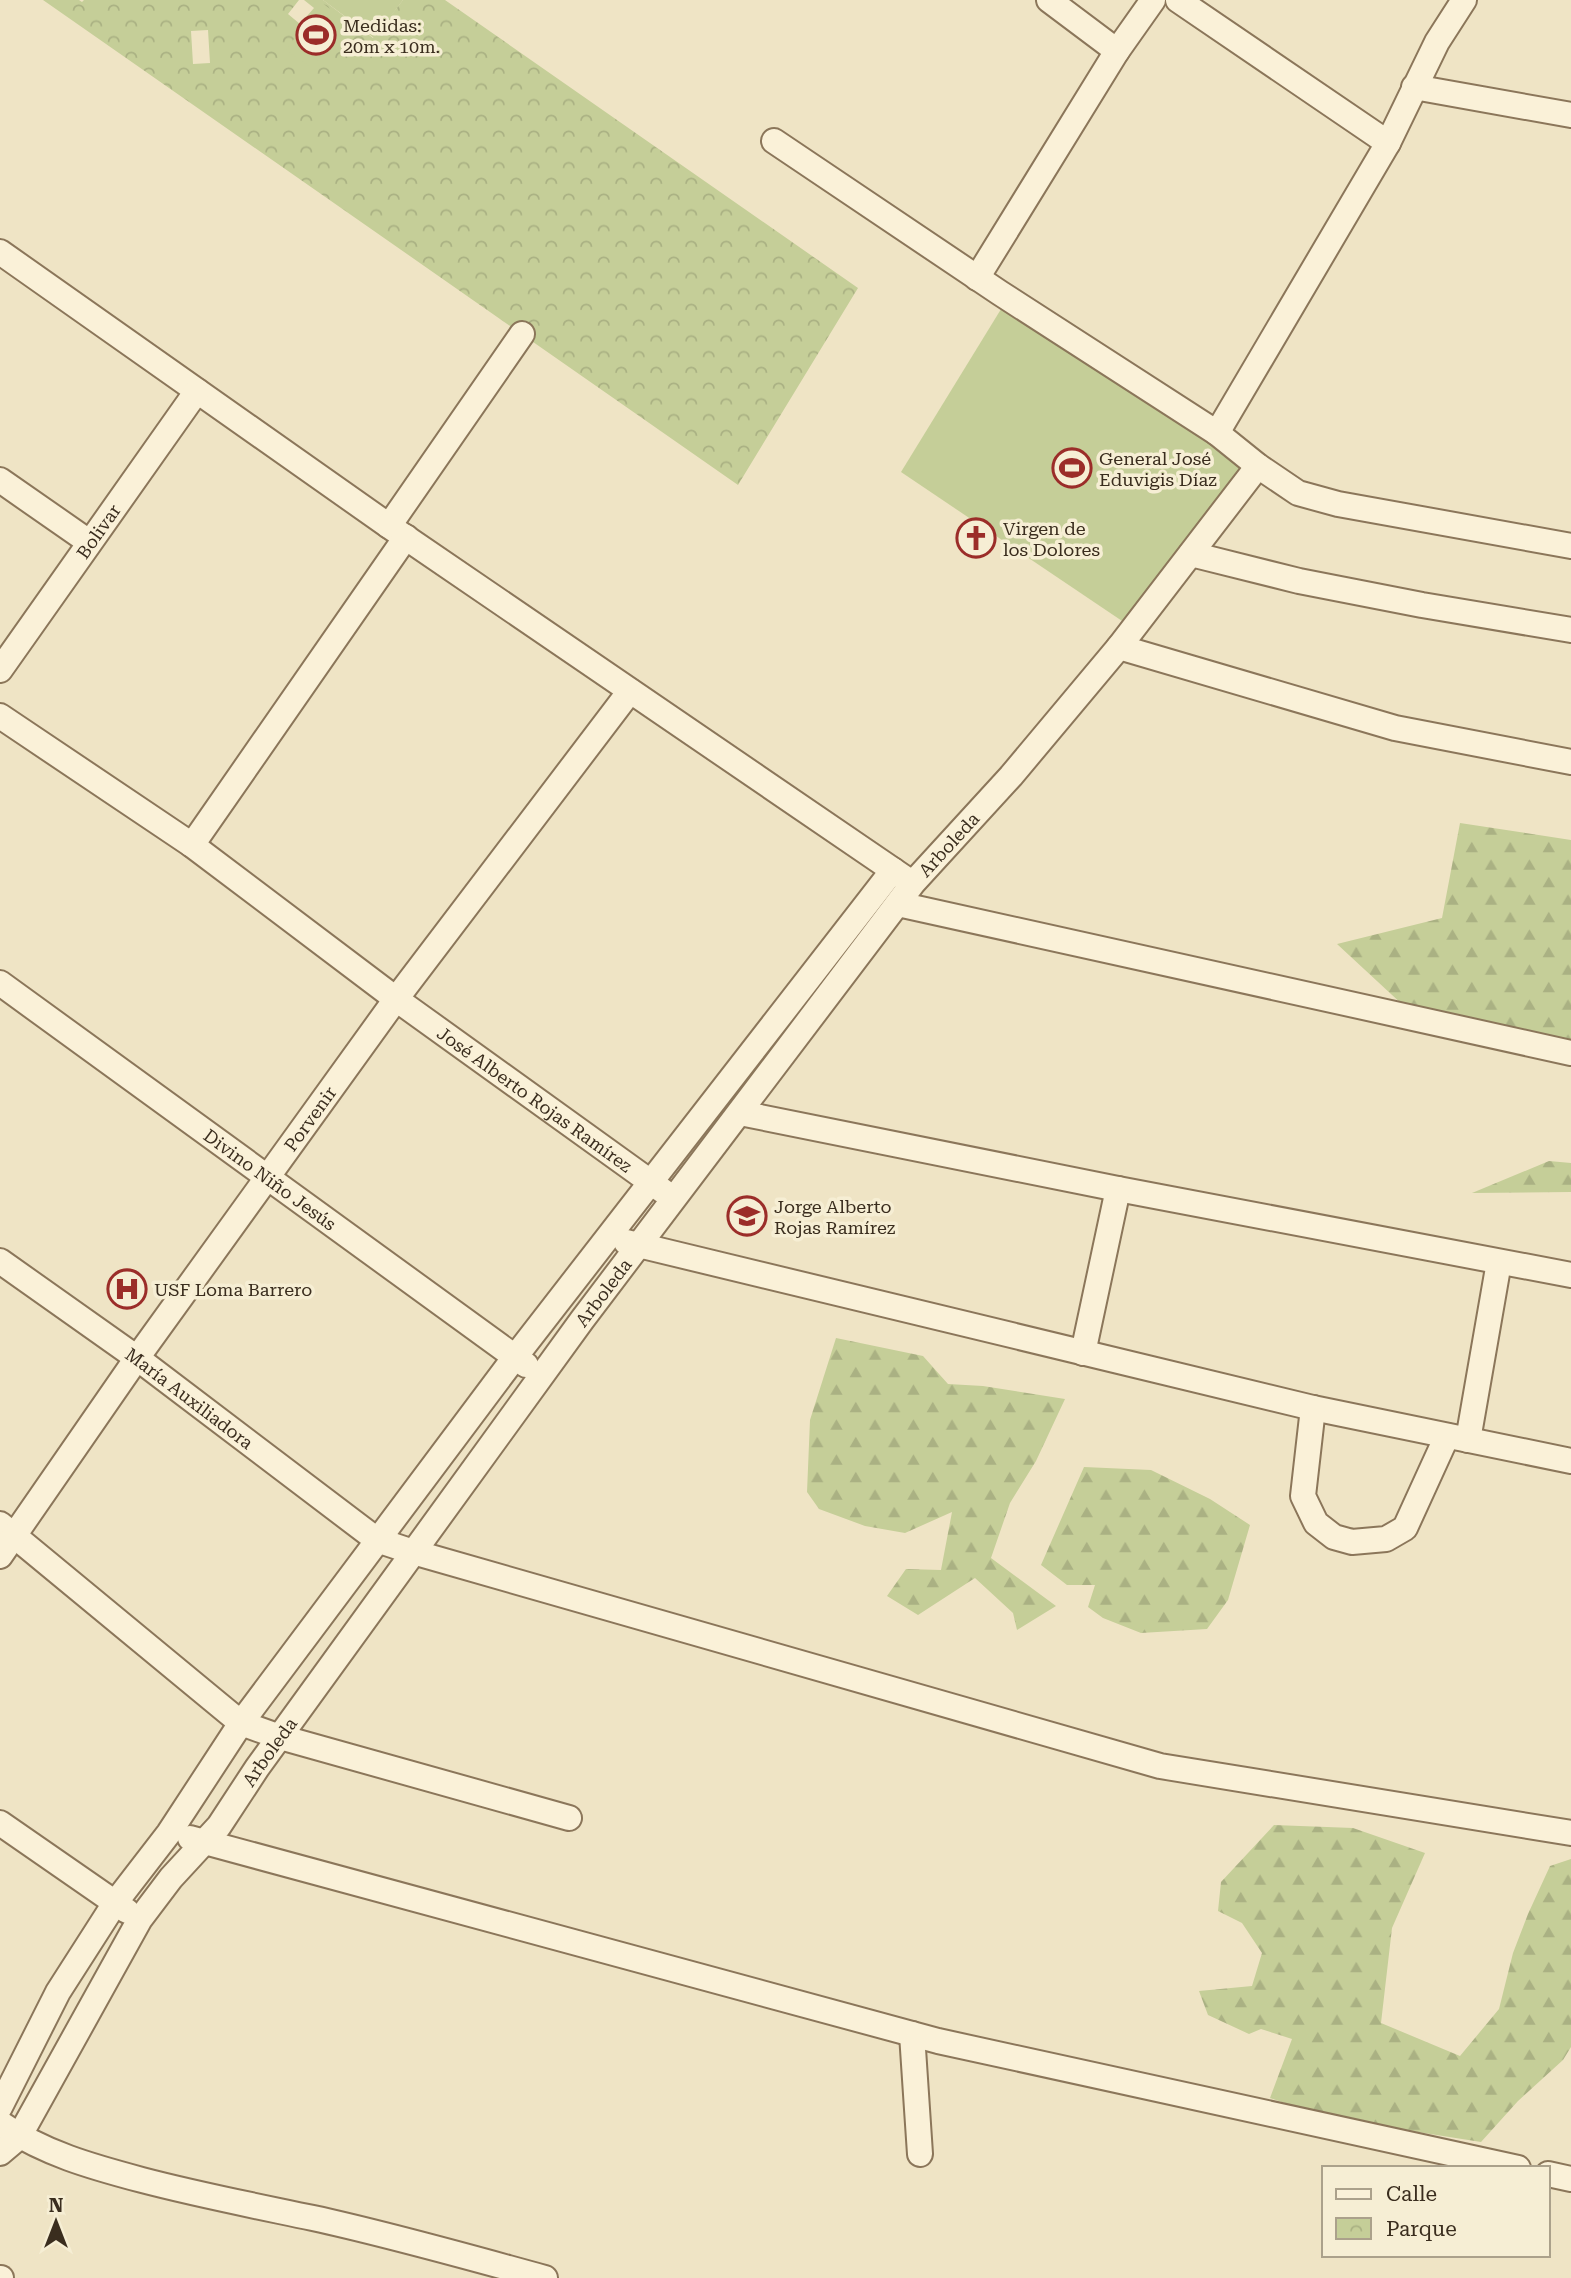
<svg xmlns="http://www.w3.org/2000/svg" width="1571" height="2278" viewBox="0 0 1571 2278" font-family="'Roboto Serif',serif">
<style>
.forest{fill:url(#forest-firs)}
.park{fill:url(#park-crowns);fill-rule:evenodd}
.pitch{fill:#c5ce98}
.lines{fill:none;stroke-linecap:round;stroke-linejoin:round}
.minor-casing{stroke:#8b765a;stroke-width:28}
.minor{stroke:#faf1d8;stroke-width:24}
.labels{text-anchor:middle;dominant-baseline:central;stroke-width:7;stroke-linejoin:round;paint-order:stroke}
.poi-label{font-size:18px;fill:#3a2d1e;stroke:#f6eed4;text-anchor:start}
.street-label{font-size:18px;fill:#3a2d1e;stroke:#f6eed4}
</style>
<defs>
<pattern id="forest-firs" width="22" height="20" patternUnits="userSpaceOnUse" patternTransform="scale(1.75)"><rect width="22" height="20" fill="#c5ce98"/><path d="M5 1l3.5 6h-7zM16 11l3.5 6h-7z" fill="#aab183"/></pattern>
<pattern id="park-crowns" width="20" height="18" patternUnits="userSpaceOnUse" patternTransform="scale(1.75)"><rect width="20" height="18" fill="#c5ce98"/><path d="M2 6a3 3 0 1 1 6 0M12 15a3 3 0 1 1 6 0" fill="none" stroke="#aab183"/></pattern>
</defs>
<rect width="100%" height="100%" fill="#efe4c5"/>
<g class="forest">
<polygon points="1460,823 1571,840 1571,1062 1432,1032 1337,944 1442,918"/>
<polygon points="1549,1161 1571,1163 1571,1192 1472,1193"/>
<polygon points="836,1338 923,1356 948,1384 983,1386 1065,1399 1036,1461 1010,1503 991,1558 1056,1606 1017,1630 1013,1613 975,1578 918,1615 887,1596 906,1569 941,1570 952,1512 905,1533 865,1526 819,1509 807,1492 810,1420"/>
<polygon points="1084,1467 1151,1470 1210,1499 1250,1525 1228,1600 1207,1629 1141,1633 1103,1618 1088,1607 1095,1585 1067,1585 1041,1565"/>
<polygon points="1274,1825 1353,1828 1425,1853 1392,1928 1381,2023 1460,2056 1499,2009 1513,1953 1528,1914 1550,1866 1571,1859 1571,2047 1563,2060 1518,2101 1481,2142 1329,2118 1270,2098 1292,2039 1261,2029 1249,2034 1208,2015 1199,1991 1252,1986 1262,1953 1242,1923 1218,1911 1221,1882"/>
</g>
<path class="park" d="M 43,0 L 79,0 L 82,2 L 84,0 L 299,0 L 288,14 L 300,24 L 314,8 L 304,0 L 323,0 L 373,38 L 403,0 L 445,0 L 858,288 L 738,485 ZM 208,30 L 210,63 L 193,64 L 191,31 Z"/>
<g class="pitch">
<polygon points="323,0 403,0 374,38"/>
<polygon points="321,2 346,21 312,68 286,50"/>
<polygon points="1006,301 1244,463 1131,627 901,472"/>
</g>
<g class="lines">
<g class="minor-casing">
<g id="minor">
<polyline points="1049,0 1117,51"/>
<polyline points="1178,0 1388,143"/>
<polyline points="1414,87 1571,115"/>
<polyline points="774,141 1000,293 1217,433 1258,466 1298,493 1338,504 1571,546"/>
<polyline points="0,252 389,526 906,879"/>
<polyline points="977,278 1117,51 1153,0"/>
<polyline points="1217,433 1388,143 1437,42 1464,0"/>
<polyline points="0,480 89,542"/>
<polyline points="389,526 522,334"/>
<polyline points="1191,554 1299,581 1422,605 1571,630"/>
<polyline points="1119,647 1395,728 1571,762"/>
<path id="s1" d="M 0,670 L 197,391"/>
<path id="s2" d="M 0,716 L 192,845 L 396,999 L 663,1191"/>
<polyline points="192,845 406,537"/>
<polyline points="898,904 1571,1053"/>
<path id="s3" d="M 0,983 L 526,1365"/>
<polyline points="740,1113 1118,1189 1571,1275"/>
<polyline points="626,1242 1313,1408 1571,1461"/>
<path id="s4" d="M 0,1261 L 137,1358 L 377,1540 L 413,1552 L 1160,1766 L 1571,1833"/>
<polyline points="1083,1353 1118,1189"/>
<polyline points="1313,1408 1303,1496 1316,1523 1334,1537 1352,1542 1386,1539 1405,1528 1447,1436"/>
<polyline points="1468,1440 1499,1262"/>
<polyline points="0,1524 241,1723 280,1737 569,1818"/>
<path id="s5" d="M 0,1556 L 137,1358 L 396,999 L 630,691"/>
<polyline points="0,1823 127,1911"/>
<polyline points="190,1838 938,2041 1518,2168"/>
<polyline points="912,2034 920,2154"/>
<polyline points="0,2107 58,1992 115,1903 169,1833 241,1723 515,1357 893,870"/>
<path d="M 0,2123 C 42,2153 93,2167 142,2180 C 199,2195 256,2206 313,2218 C 391,2235 468,2257 545,2278"/>
<path id="s6" d="M 0,2153 L 19,2137 L 140,1919 L 171,1878 L 219,1826 L 257,1768 L 582,1320 L 913,883 L 1011,776 L 1119,647 L 1258,466"/>
<polyline points="1548,2174 1571,2179"/>
<polyline points="0,2278 1,2278"/>
</g>
</g>
<use href="#minor" class="minor"/>
</g>
<defs>
<g id="stadium-ring" transform="scale(2.0125)"><circle r="9.5" fill="#f6eed4" stroke="#9b2d29" stroke-width="1.5"/><path d="M0-5a6.5 5 0 1 0 0 10a6.5 5 0 1 0 0-10ZM-3.5-1.8h7v3.6h-7Z" fill="#9b2d29"/></g>
<g id="church-ring" transform="scale(2.0125)"><circle r="9.5" fill="#f6eed4" stroke="#9b2d29" stroke-width="1.5"/><path d="M-1.2-6h2.4v3.5h3.3v2.4h-3.3V6h-2.4V-.1h-3.3v-2.4h3.3Z" fill="#9b2d29"/></g>
<g id="school-ring" transform="scale(2.0125)"><circle r="9.5" fill="#f6eed4" stroke="#9b2d29" stroke-width="1.5"/><path d="M0-5L7-2L0 1L-7-2ZM-4 1L0 2.5L4 1V4Q0 6-4 4Z" fill="#9b2d29"/></g>
<g id="hospital-ring" transform="scale(2.0125)"><circle r="9.5" fill="#f6eed4" stroke="#9b2d29" stroke-width="1.5"/><path d="M-5-5h3v3.5h4V-5h3V5h-3V1.5h-4V5h-3Z" fill="#9b2d29"/></g>
</defs>
<g fill-rule="evenodd">
<use href="#stadium-ring" x="316" y="35"/>
<use href="#stadium-ring" x="1072" y="468"/>
<use href="#church-ring" x="976" y="538"/>
<use href="#school-ring" x="747" y="1216"/>
<use href="#hospital-ring" x="127" y="1289"/>
</g>
<g class="labels">
<g class="poi-label">
<text x="343" y="25">Medidas:<tspan x="343" dy="21">20m x 10m.</tspan></text>
<text x="1099" y="458">General José<tspan x="1099" dy="21">Eduvigis Díaz</tspan></text>
<text x="1003" y="528">Virgen de<tspan x="1003" dy="21">los Dolores</tspan></text>
<text x="774" y="1206">Jorge Alberto<tspan x="774" dy="21">Rojas Ramírez</tspan></text>
<text x="154" y="1289">USF Loma Barrero</text>
</g>
<g class="street-label">
<text stroke="none"><textPath href="#s1" startOffset="170">Bolivar</textPath></text>
<text stroke="none"><textPath href="#s6" startOffset="1620">Arboleda</textPath></text>
<text stroke="none"><textPath href="#s2" startOffset="658">José Alberto Rojas Ramírez</textPath></text>
<text stroke="none"><textPath href="#s5" startOffset="536">Porvenir</textPath></text>
<text stroke="none"><textPath href="#s3" startOffset="334">Divino Niño Jesús</textPath></text>
<text stroke="none"><textPath href="#s6" startOffset="1054">Arboleda</textPath></text>
<text stroke="none"><textPath href="#s4" startOffset="234">María Auxiliadora</textPath></text>
<text stroke="none"><textPath href="#s6" startOffset="486">Arboleda</textPath></text>
</g>
</g>
<rect x="1322" y="2166" width="228" height="91" fill="#f6eed4" stroke="#aba18b" stroke-width="2"/>
<rect x="1336" y="2189" width="35" height="10" fill="#faf1d8" stroke="#aba18b" stroke-width="2"/>
<text x="1386" y="2201" font-size="21" fill="#3a2d1e">Calle</text>
<rect x="1336" y="2218" width="35" height="21" fill="url(#park-crowns)" stroke="#aba18b" stroke-width="2"/>
<text x="1386" y="2236" font-size="21" fill="#3a2d1e">Parque</text>
<g transform="translate(56 2222)" stroke="#f6eed4" stroke-width="5" paint-order="stroke">
<path d="M0-5L12 26L0 18L-12 26Z" fill="#3a2d1e"/>
<text y="-10" font-size="19" font-weight="bold" text-anchor="middle" fill="#3a2d1e">N</text>
</g>
</svg>
